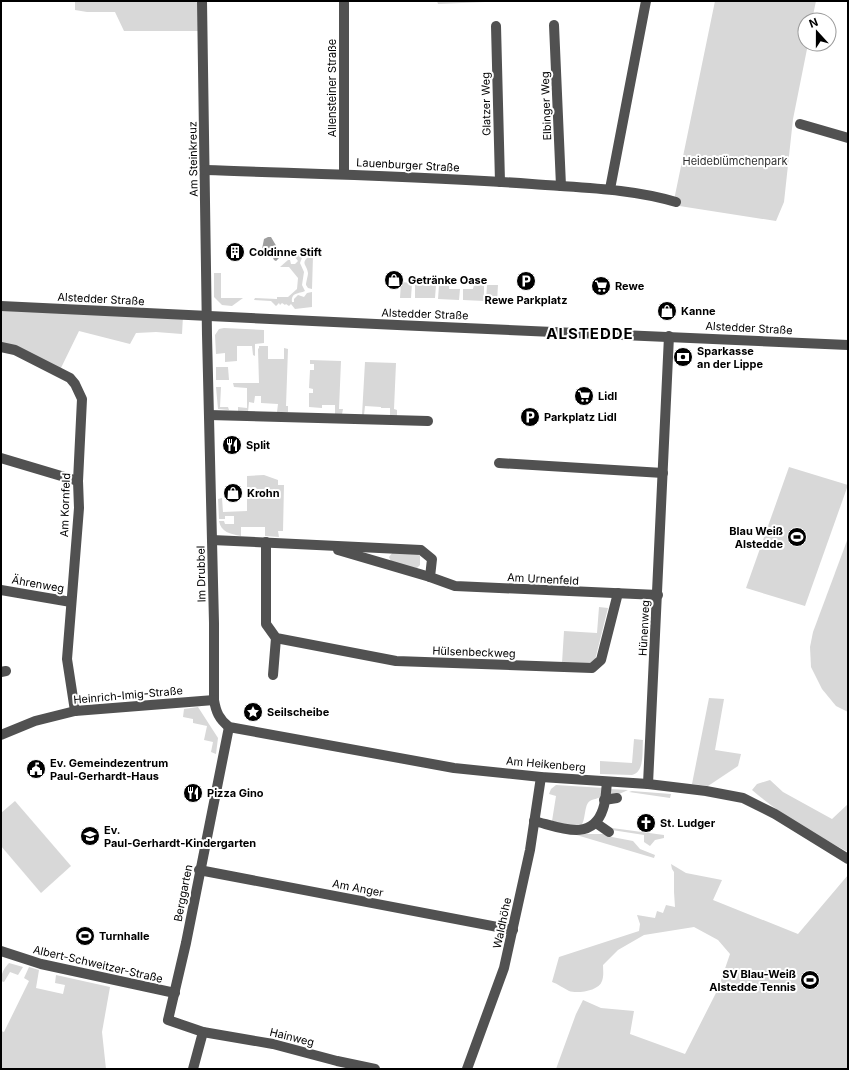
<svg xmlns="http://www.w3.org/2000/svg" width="849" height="1070" viewBox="0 0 849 1070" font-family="Inter,sans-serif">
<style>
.green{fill:#d8d8d8}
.water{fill:#9f9f9f}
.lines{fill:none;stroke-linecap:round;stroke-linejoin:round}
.minor{stroke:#515151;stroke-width:10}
.labels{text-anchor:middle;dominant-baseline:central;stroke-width:4;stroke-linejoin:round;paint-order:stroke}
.street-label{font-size:11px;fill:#000;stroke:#fff}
.park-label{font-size:11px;fill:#2f2f2f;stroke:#fff}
.poi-label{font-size:11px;font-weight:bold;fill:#000;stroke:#fff;text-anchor:start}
.district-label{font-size:15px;font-weight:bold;letter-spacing:1px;fill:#000;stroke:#fff}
</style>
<rect width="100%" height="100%" fill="#fff"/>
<g class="green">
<polygon points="75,1 192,1 200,3 201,31 124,31 115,12 87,12 75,10"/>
<polygon points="437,1 509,1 438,4"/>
<polygon points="715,1 816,1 812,20 805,20 805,44 808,44 793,119 784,202 776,221 673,205"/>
<path d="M 297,254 L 303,255 L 300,263 L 304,272 L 302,285 L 305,291 C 299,294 291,292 292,302 L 294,302 L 294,299 L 298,295 L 304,297 L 307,293 L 312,292 L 312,307 L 295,309 L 291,304 L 289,306 L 286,304 L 285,305 L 282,303 L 280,305 L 279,303 L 276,306 L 271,301 L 254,300 L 255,298 L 277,299 L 277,297 L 288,297 L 297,289 L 298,278 L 289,267 L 280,267 L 288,260 L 290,260 L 291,264 L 295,264 L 298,261 L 295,257 Z"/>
<path d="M 309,256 L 313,256 L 312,289 L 308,288 L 306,285 C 306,282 308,276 308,273 C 307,264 300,264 309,256 Z"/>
<polygon points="214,273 221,273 221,298 243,298 232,306 222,305 214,297"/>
<polygon points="401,282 412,283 411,298 400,298"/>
<polygon points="415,282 425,283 425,285 436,285 435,298 415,298"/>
<polygon points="439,285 449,286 449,289 460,289 459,300 438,299"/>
<polygon points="474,285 484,285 484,301 463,300 463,289 473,289"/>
<polygon points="487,285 498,285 497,302 486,301"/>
<polygon points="1,306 183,316 182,334 156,332 136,333 130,344 79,331 59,372 1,346"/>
<polygon points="224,328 264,330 264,343 255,344 255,356 253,355 252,346 237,346 237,361 225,362 225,353 216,354 215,335 219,329"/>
<polygon points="259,346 268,346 268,359 284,359 284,348 288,349 286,406 288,406 288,412 277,412 278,404 261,403 261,396 255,396 254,403 249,402 248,412 238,411 238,407 247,408 247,388 234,387 233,383 259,383 258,349 259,348"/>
<polygon points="310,360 341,361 339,409 343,409 342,414 335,414 335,405 322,405 322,408 309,407 309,393 313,393 313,389 309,388 310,370 314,370 314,364 310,364"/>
<polygon points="365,362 396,363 394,409 397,410 397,417 390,415 390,408 381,408 381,407 365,406 364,415 362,415"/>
<polygon points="216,367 228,367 229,380 216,380"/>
<polygon points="216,387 221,387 220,407 228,407 229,410 218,409"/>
<polygon points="789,467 848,485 805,606 746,588"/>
<path d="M 264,475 L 278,480 L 278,485 L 284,485 L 283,531 L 278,531 L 279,537 L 265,536 L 265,527 L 241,527 L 241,536 C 230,534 221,532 219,521 L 224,521 L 225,524 L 234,524 L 234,516 L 225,516 L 225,519 L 219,519 L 218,499 L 222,498 L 223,512 L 247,511 L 247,476 Z"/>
<polygon points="848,538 848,712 836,706 822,689 811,667 810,647 813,632"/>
<path d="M 393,552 L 416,553 L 420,556 L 420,565 L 417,568 C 407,566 392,567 389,557 Z"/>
<polygon points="599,607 608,608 595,660 589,664 562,663 564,631 597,633"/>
<polygon points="709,698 724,699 715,750 741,754 738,766 708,786 692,784"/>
<polygon points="198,707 218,738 216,754 211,752 213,742 204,740 207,726 193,723 193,719 183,717 184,709"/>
<path d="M 634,739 L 643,740 C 642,751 645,772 632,775 L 600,774 L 600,761 L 632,763 Z"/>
<path d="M 770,780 L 783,792 L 832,819 L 848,804 L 848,852 C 814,834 781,815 752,790 L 757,784 Z"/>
<path d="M 556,785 L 604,788 L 602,796 C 598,799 593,799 590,801 C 584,804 586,820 581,826 L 572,827 L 552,821 L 556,796 L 549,794 L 551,789 Z"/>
<polygon points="610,789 628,790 617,795 610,796"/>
<polygon points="632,791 671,794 670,798 629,792"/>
<polygon points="15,801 71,866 41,893 1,846 1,813"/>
<polygon points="612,828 664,835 664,838 655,840 650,846 644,842 644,835 612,830"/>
<polygon points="573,834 607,834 612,837 633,841 640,849 655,855 654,858"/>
<path d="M 671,864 L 686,873 L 722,880 L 713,900 L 798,934 L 848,875 L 848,1069 L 556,1069 L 576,1014 L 583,1000 L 601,1008 L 634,1011 L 630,1034 L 685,1054 L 718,989 L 730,954 L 718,940 L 694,927 L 644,935 L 618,950 L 603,965 C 603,970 604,976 602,981 C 599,991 577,994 569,991 C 563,988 558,984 552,982 L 559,957 L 639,931 L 640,924 L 637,915 L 655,918 L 657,911 L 663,913 L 666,905 L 675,907 L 674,892 L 674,872 L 672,869 Z"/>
<path d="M 9,963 L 23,967 L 18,975 L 10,972 L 4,982 L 1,981 C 1,974 4,968 9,963 Z"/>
<polygon points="29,967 39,970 36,988 63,994 65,985 55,983 56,975 110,987 102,1032 106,1069 1,1069 1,1031 4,1032 29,981 24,978"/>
</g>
<polygon class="water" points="268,237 271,237 281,254 279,258 276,261 274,260 270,251 266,250 263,251 262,249 264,239"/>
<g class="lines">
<g class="minor">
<path d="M 202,1 L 207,335 L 214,623 L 214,700 C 216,712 219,719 229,727 L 454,768 L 541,777 L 648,784 L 706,791 L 743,798 L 775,814 L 848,859"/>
<polyline points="344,1 344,174"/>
<polyline points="554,25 561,186"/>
<polyline points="496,26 500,182"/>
<polyline points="800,124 848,138"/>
<path d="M 205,170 C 314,174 423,176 532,184 C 580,188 629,188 676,202"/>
<polyline points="610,189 646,1"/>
<path d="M 1,306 C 283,321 566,332 848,345"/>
<polyline points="1,347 15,350 70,378 75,384 82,399 78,481 79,508 67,659 75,711"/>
<polyline points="209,415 428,421"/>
<polyline points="1,458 78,481"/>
<polyline points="499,463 663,473"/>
<polyline points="212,540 421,550 432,559 430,577 455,586 658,595"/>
<polyline points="266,542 266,624 276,638 396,661 592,668 601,660 618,593"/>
<polyline points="338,550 430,577"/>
<polyline points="1,590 71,602"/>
<polyline points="1,672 6,671"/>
<polyline points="273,675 276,638"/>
<polyline points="229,727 186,943 168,1020 203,1032 273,1044 337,1061 375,1069"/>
<polyline points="1,735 35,721 75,711 214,700"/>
<polyline points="648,784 669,336"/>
<polyline points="604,800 617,798"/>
<path d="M 534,821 C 559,827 592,843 603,809 C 606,801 606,790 607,782"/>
<polyline points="596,823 609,832"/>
<polyline points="199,870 513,930"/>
<polyline points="1,951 41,964 175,993"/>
<polyline points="193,1069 203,1032"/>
<polyline points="467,1069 504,968 530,850 541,777"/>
</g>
</g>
<defs>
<g id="building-disc" transform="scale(1)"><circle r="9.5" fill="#000" stroke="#fff"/><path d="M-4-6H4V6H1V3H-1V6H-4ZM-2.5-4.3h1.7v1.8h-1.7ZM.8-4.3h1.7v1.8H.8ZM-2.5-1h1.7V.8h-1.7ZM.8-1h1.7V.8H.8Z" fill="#fff"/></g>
<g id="shop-disc" transform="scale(1)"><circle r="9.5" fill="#000" stroke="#fff"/><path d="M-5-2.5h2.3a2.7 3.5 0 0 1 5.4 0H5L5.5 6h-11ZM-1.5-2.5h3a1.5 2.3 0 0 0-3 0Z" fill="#fff"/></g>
<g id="parking-disc" transform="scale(1)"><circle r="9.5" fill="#000" stroke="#fff"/><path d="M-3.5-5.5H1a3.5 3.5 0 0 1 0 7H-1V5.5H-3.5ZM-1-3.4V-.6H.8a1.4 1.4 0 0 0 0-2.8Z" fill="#fff"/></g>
<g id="supermarket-disc" transform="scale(1)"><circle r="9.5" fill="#000" stroke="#fff"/><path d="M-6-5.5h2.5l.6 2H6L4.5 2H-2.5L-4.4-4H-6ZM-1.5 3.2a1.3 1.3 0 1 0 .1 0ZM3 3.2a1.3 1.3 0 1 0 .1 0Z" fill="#fff"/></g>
<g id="bank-disc" transform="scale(1)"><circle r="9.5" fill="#000" stroke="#fff"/><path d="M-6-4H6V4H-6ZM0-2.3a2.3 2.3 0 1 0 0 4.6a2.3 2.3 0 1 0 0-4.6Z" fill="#fff"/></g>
<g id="restaurant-disc" transform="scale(1)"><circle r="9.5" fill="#000" stroke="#fff"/><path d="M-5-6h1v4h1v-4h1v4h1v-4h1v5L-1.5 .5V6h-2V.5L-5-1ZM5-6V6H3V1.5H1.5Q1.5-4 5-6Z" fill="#fff"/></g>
<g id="stadium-disc" transform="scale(1)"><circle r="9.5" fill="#000" stroke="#fff"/><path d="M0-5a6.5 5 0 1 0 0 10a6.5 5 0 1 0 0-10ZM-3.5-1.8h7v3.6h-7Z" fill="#fff"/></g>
<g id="sight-disc" transform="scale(1)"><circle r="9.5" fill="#000" stroke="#fff"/><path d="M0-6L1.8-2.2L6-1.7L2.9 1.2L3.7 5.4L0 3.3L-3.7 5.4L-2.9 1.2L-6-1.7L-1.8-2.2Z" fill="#fff"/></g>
<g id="civic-disc" transform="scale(1)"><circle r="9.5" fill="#000" stroke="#fff"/><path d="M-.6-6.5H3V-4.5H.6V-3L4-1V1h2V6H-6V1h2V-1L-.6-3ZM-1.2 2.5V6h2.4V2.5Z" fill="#fff"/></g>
<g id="church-disc" transform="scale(1)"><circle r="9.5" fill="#000" stroke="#fff"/><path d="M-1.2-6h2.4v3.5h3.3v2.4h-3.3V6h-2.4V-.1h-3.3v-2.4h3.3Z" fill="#fff"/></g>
<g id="school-disc" transform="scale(1)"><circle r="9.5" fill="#000" stroke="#fff"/><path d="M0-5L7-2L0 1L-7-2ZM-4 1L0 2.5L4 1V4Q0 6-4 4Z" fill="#fff"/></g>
</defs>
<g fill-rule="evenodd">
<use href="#building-disc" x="235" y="252"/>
<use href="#shop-disc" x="394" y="280"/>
<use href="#parking-disc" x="526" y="281"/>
<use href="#supermarket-disc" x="601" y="286"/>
<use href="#shop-disc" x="667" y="311"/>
<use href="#bank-disc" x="683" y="357"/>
<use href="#supermarket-disc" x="584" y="396"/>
<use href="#parking-disc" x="530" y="417"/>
<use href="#restaurant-disc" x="232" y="445"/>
<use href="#shop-disc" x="233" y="493"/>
<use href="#stadium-disc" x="797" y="537"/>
<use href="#sight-disc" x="253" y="712"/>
<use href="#civic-disc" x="36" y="769"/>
<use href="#restaurant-disc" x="193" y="793"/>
<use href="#church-disc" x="646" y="823"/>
<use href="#school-disc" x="90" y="836"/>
<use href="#stadium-disc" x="85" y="936"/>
<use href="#stadium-disc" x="810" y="980"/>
</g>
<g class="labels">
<g class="street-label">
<text transform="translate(332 88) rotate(-90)">Allensteiner Straße</text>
<text transform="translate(486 104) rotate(-91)">Glatzer Weg</text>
<text transform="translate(546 106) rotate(-92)">Elbinger Weg</text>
<text transform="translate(193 159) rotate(-91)">Am Steinkreuz</text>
<text transform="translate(408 165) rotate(3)">Lauenburger Straße</text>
<text transform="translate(101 299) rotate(3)">Alstedder Straße</text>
<text transform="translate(425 314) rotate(2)">Alstedder Straße</text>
<text transform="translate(749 328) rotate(3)">Alstedder Straße</text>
<text transform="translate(65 505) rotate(-88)">Am Kornfeld</text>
<text transform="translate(201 574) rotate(-91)">Im Drubbel</text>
<text transform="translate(543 579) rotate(3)">Am Urnenfeld</text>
<text transform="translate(38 584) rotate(10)">Ährenweg</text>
<text transform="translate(644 628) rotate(-87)">Hünenweg</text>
<text transform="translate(474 652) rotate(2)">Hülsenbeckweg</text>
<text transform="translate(128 695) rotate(-5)">Heinrich-Imig-Straße</text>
<text transform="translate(546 764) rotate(5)">Am Heikenberg</text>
<text transform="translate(358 888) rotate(11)">Am Anger</text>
<text transform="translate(183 893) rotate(-79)">Berggarten</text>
<text transform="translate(502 923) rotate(-78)">Waldhöhe</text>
<text transform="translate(98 964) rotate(13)">Albert-Schweitzer-Straße</text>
<text transform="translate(292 1037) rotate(14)">Hainweg</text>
</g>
<g class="park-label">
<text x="735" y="161">Heideblümchenpark</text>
</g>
<g class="poi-label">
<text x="249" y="252">Coldinne Stift</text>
<text x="408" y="280">Getränke Oase</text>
<text x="615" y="286">Rewe</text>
<text x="526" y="300" text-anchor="middle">Rewe Parkplatz</text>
<text x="681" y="311">Kanne</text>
<text x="697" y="351">Sparkasse<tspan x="697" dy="13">an der Lippe</tspan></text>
<text x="598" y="396">Lidl</text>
<text x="544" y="417">Parkplatz Lidl</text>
<text x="246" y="445">Split</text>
<text x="247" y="493">Krohn</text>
<text x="783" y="531" text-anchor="end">Blau Weiß<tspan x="783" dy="13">Alstedde</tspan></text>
<text x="267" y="712">Seilscheibe</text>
<text x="50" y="763">Ev. Gemeindezentrum<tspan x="50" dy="13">Paul-Gerhardt-Haus</tspan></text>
<text x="207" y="793">Pizza Gino</text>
<text x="660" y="823">St. Ludger</text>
<text x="104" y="830">Ev.<tspan x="104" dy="13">Paul-Gerhardt-Kindergarten</tspan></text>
<text x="99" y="936">Turnhalle</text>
<text x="796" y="974" text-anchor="end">SV Blau-Weiß<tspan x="796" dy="13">Alstedde Tennis</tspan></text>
</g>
<g class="district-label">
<text x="590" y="333">ALSTEDDE</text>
</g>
</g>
<rect width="849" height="1070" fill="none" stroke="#000000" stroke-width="4"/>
<g transform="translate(817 32) rotate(339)"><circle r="19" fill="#ffffff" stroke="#999999"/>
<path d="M0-3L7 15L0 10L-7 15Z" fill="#000000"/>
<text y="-6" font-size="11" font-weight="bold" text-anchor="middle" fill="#000000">N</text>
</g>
</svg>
